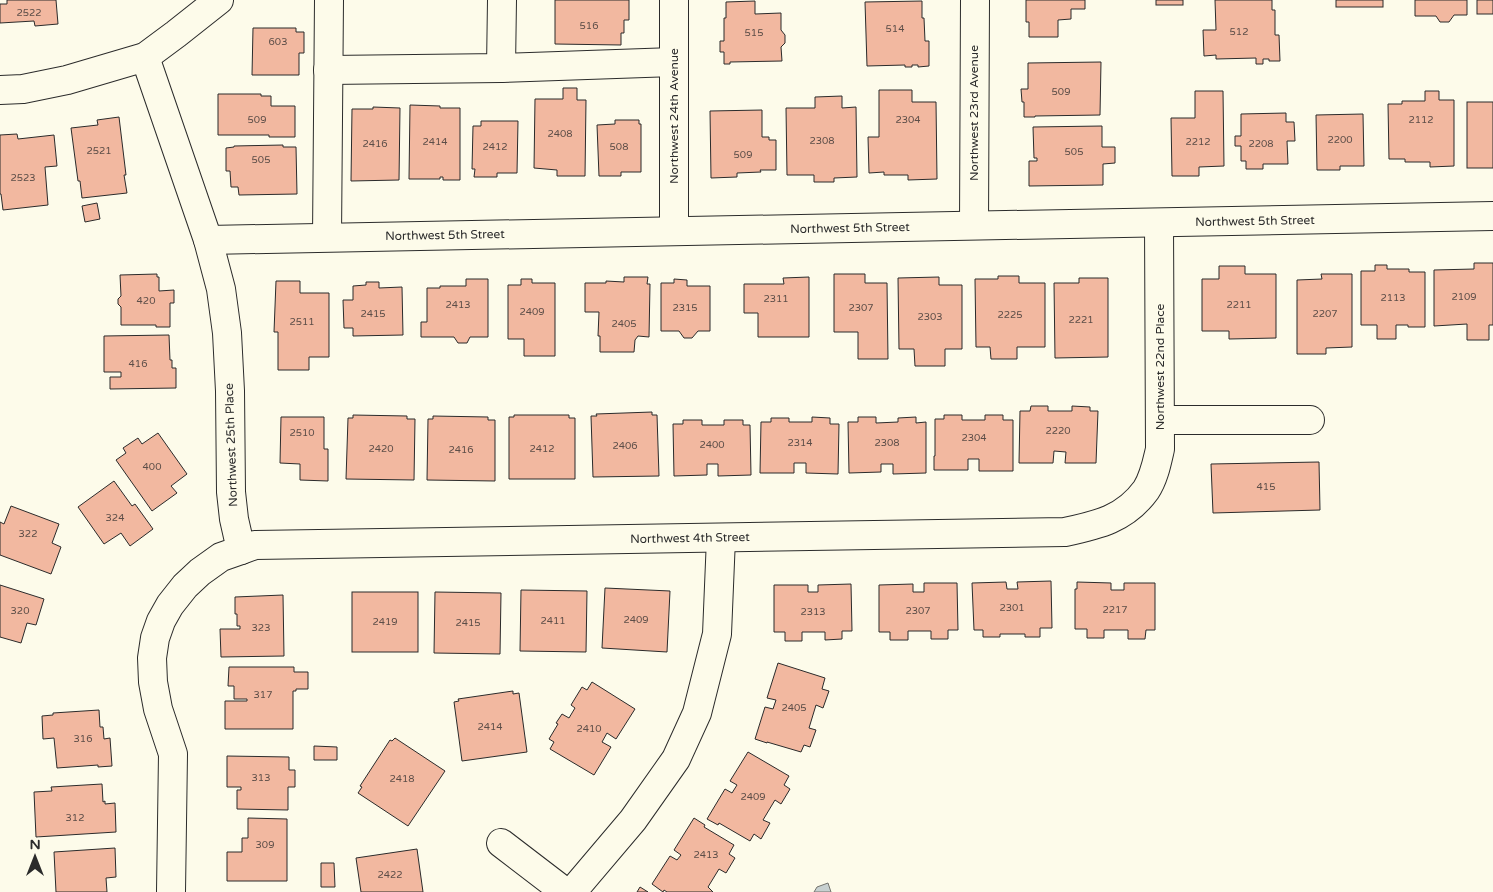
<svg xmlns="http://www.w3.org/2000/svg" width="1493" height="892" viewBox="0 0 1493 892" font-family="'Varela Round',sans-serif">
<style>
.water{fill:#c7d0d0;stroke:#74746e}
.building{fill:#f2b8a0;stroke:#2b2b2b}
.lines{fill:none;stroke-linecap:round;stroke-linejoin:round}
.minor-casing{stroke:#2b2b2b;stroke-width:30}
.minor{stroke:#fdfbea;stroke-width:28}
.labels{text-anchor:middle;dominant-baseline:central;stroke-width:4;stroke-linejoin:round;paint-order:stroke}
.number-label{font-size:10px;fill:#5d4e48}
.street-label{font-size:12px;fill:#2b2b2b;stroke:#fdfbea}
</style>
<rect width="100%" height="100%" fill="#fdfbea"/>
<polygon class="water" points="828,883 831,892 814,892 817,887"/>
<g class="building">
<polygon points="7,0 56,0 58,24 35,26 34,21 0,23 0,4 7,4"/>
<polygon points="555,0 629,0 629,20 624,20 624,33 621,33 621,45 555,44"/>
<polygon points="1026,0 1085,0 1085,9 1071,9 1071,19 1058,20 1058,37 1029,37 1029,22 1026,22"/>
<rect x="1156" y="0" width="27" height="5"/>
<polygon points="1215,0 1272,0 1272,10 1275,10 1275,35 1279,35 1280,61 1269,61 1269,59 1263,59 1263,64 1256,64 1256,58 1216,59 1216,55 1204,56 1203,30 1216,30"/>
<rect x="1336" y="0" width="47" height="7"/>
<polygon points="1415,0 1467,0 1467,15 1454,15 1449,22 1440,22 1436,16 1415,16"/>
<rect x="1477" y="0" width="16" height="14"/>
<polygon points="755,1 755,14 781,13 781,30 785,35 785,43 781,47 782,61 730,62 730,64 724,64 724,52 720,52 720,41 724,41 724,18 726,18 726,2"/>
<polygon points="922,1 922,18 924,18 925,41 929,41 929,66 918,67 918,65 912,65 912,67 905,67 905,65 867,66 865,2"/>
<polygon points="253,28 296,28 296,32 304,32 304,53 299,53 299,75 252,75"/>
<polygon points="1101,62 1100,115 1035,116 1035,117 1024,117 1024,102 1022,102 1021,89 1028,89 1028,63"/>
<polygon points="563,88 577,88 577,100 586,100 585,176 557,176 557,170 534,168 535,99 563,99"/>
<polygon points="879,90 912,90 912,102 936,102 937,179 908,180 908,175 884,175 884,172 869,173 868,137 879,137"/>
<polygon points="1195,91 1223,91 1224,166 1199,167 1199,176 1172,176 1171,118 1195,118"/>
<polygon points="1425,91 1439,91 1439,100 1454,100 1454,166 1430,167 1430,162 1405,162 1405,159 1389,159 1388,104 1402,104 1402,101 1425,101"/>
<polygon points="218,94 261,94 261,96 271,96 271,106 295,106 295,137 269,137 269,135 218,135"/>
<polygon points="842,96 842,108 856,107 857,177 834,178 834,182 814,182 814,175 787,175 786,108 815,108 815,97"/>
<rect x="1467" y="102" width="26" height="66"/>
<polygon points="410,105 440,106 440,108 460,108 460,180 443,180 443,177 440,177 440,179 409,179"/>
<polygon points="373,107 400,108 399,180 351,181 352,109 373,109"/>
<polygon points="762,110 762,137 769,137 769,140 776,140 776,170 760,170 761,172 737,173 737,177 711,178 710,111"/>
<polygon points="1286,113 1286,122 1294,122 1295,141 1287,141 1288,164 1263,164 1263,169 1246,169 1246,161 1241,161 1241,146 1235,146 1235,136 1241,136 1241,114"/>
<polygon points="1363,114 1364,166 1340,166 1340,170 1317,170 1316,115"/>
<polygon points="119,117 126,175 124,175 127,193 82,198 80,181 78,181 71,128 98,125 97,120"/>
<polygon points="615,120 639,120 639,124 641,124 641,172 621,172 621,176 599,176 597,125 615,124"/>
<polygon points="481,121 518,121 517,173 497,173 497,177 474,177 475,169 472,169 473,126 481,126"/>
<polygon points="1102,126 1102,147 1115,147 1115,163 1103,164 1103,185 1029,186 1029,161 1037,161 1037,158 1034,158 1033,127"/>
<polygon points="17,134 18,139 54,135 57,166 45,167 48,205 3,210 1,194 0,194 0,135"/>
<polygon points="283,145 283,147 296,147 297,194 239,195 238,187 231,187 230,171 226,171 226,148 234,147 234,146"/>
<polygon points="97,203 100,219 85,222 82,206"/>
<polygon points="1474,263 1493,263 1493,325 1489,325 1489,340 1467,340 1467,324 1434,326 1434,270 1474,269"/>
<polygon points="1375,265 1387,265 1387,269 1409,269 1409,272 1425,272 1425,327 1408,327 1408,325 1396,325 1396,339 1377,339 1377,325 1361,325 1361,271 1375,271"/>
<polygon points="1219,266 1245,266 1245,274 1276,274 1276,338 1229,339 1229,331 1202,331 1202,279 1219,279"/>
<polygon points="157,274 157,277 159,277 159,291 174,290 174,303 170,303 170,327 156,327 156,325 121,325 121,307 118,304 118,299 121,296 120,275"/>
<polygon points="834,274 865,274 865,283 887,283 888,359 858,359 858,332 834,332"/>
<polygon points="1321,274 1352,274 1352,347 1326,348 1326,354 1297,354 1297,280 1322,279"/>
<polygon points="998,276 1019,276 1019,283 1045,283 1045,347 1017,347 1017,359 991,359 990,347 976,347 975,279 998,279"/>
<polygon points="624,277 648,277 647,284 650,284 649,337 638,336 635,340 634,352 600,352 600,336 598,336 599,312 585,312 585,283 606,283 606,281 624,282"/>
<polygon points="809,277 809,337 758,337 758,313 744,313 744,284 784,284 783,278"/>
<polygon points="939,277 939,285 962,285 962,349 945,349 945,366 915,366 914,349 899,349 898,278"/>
<polygon points="1079,278 1108,278 1108,357 1055,358 1054,283 1079,283"/>
<polygon points="466,279 488,279 488,337 470,337 467,343 458,343 454,337 421,337 421,322 427,322 427,288 440,288 440,286 466,286"/>
<polygon points="521,279 532,279 532,283 555,283 555,356 524,356 524,339 508,339 508,285 521,285"/>
<polygon points="674,279 687,280 687,286 710,286 710,331 698,331 692,338 684,338 679,331 661,331 661,283 674,283"/>
<polygon points="276,281 300,281 300,293 329,293 329,357 309,357 309,370 278,370 278,332 274,332"/>
<polygon points="366,282 379,282 379,288 402,287 403,335 353,336 353,328 344,328 343,300 353,300 353,286 366,285"/>
<polygon points="169,335 170,360 172,360 172,368 176,368 176,388 110,389 110,377 121,377 121,372 104,372 104,336"/>
<polygon points="1031,406 1048,406 1048,411 1072,411 1072,406 1090,407 1090,411 1098,411 1096,463 1065,463 1066,452 1054,451 1053,463 1019,463 1020,411 1030,411"/>
<polygon points="652,412 652,415 657,415 659,476 593,477 591,416 597,416 596,414"/>
<polygon points="353,415 407,416 407,419 415,419 414,480 346,479 348,418 353,418"/>
<polygon points="514,415 569,415 569,418 575,418 575,479 509,479 509,417 514,417"/>
<polygon points="944,415 962,415 962,420 985,420 985,415 1003,415 1003,420 1013,420 1013,471 979,471 979,459 968,459 968,470 934,470 934,456 935,456 935,419 944,419"/>
<polygon points="433,416 488,417 488,420 495,420 495,481 427,480 428,419 433,419"/>
<polygon points="281,417 324,417 324,449 328,449 328,481 300,480 300,464 280,463"/>
<polygon points="812,417 830,418 830,424 839,424 838,474 806,473 806,463 794,463 794,473 760,473 761,422 771,422 771,418 789,418 789,422 812,422"/>
<polygon points="858,417 876,417 876,423 898,422 898,418 916,417 916,423 926,422 926,473 893,474 893,464 881,464 881,472 849,473 848,422 858,422"/>
<polygon points="683,420 702,420 702,425 724,425 724,420 743,420 743,425 750,425 751,475 718,476 718,464 707,464 707,475 674,476 673,424 683,424"/>
<polygon points="158,433 187,474 171,486 177,493 152,511 116,460 126,453 123,448 138,438 142,444"/>
<polygon points="1319,462 1320,510 1213,513 1211,464"/>
<polygon points="114,481 132,506 135,504 153,529 130,546 121,533 104,544 78,507"/>
<polygon points="11,506 59,524 52,543 61,547 51,574 0,555 0,522 4,524"/>
<polygon points="1051,581 1052,628 1040,628 1040,637 1025,637 1025,634 1000,634 1000,637 983,637 983,630 974,630 972,583 1006,582 1007,589 1018,589 1017,582"/>
<polygon points="1077,582 1111,583 1111,590 1124,590 1124,583 1155,583 1155,630 1146,630 1145,639 1128,639 1128,630 1104,630 1104,638 1087,638 1087,629 1075,629 1075,589 1077,589"/>
<polygon points="924,583 957,583 958,630 948,630 948,639 931,639 931,631 908,631 908,640 890,640 890,632 879,632 879,585 913,584 913,592 924,592"/>
<polygon points="851,584 852,631 842,631 842,639 825,640 825,632 802,632 802,641 785,641 785,632 774,632 774,585 808,585 808,592 818,592 818,585"/>
<polygon points="0,585 44,599 36,625 27,623 21,643 0,637"/>
<polygon points="605,588 670,591 667,652 602,648"/>
<polygon points="521,590 587,591 586,652 520,651"/>
<rect x="352" y="592" width="66" height="60"/>
<polygon points="435,592 501,593 500,654 434,653"/>
<polygon points="283,595 284,656 221,657 220,629 240,629 240,626 237,626 237,614 235,614 235,597"/>
<polygon points="778,663 825,678 822,689 829,691 823,708 816,705 809,728 816,730 810,747 804,745 801,752 767,742 767,743 755,739 765,707 773,709 776,700 767,698"/>
<polygon points="229,667 294,667 294,672 308,672 308,689 296,689 296,691 293,691 293,729 225,729 225,701 247,701 247,699 234,699 234,686 228,686"/>
<polygon points="592,682 635,709 616,739 607,733 602,742 611,747 594,775 550,749 554,742 549,739 558,724 556,723 562,714 569,718 575,708 571,705 582,687 587,690"/>
<polygon points="513,691 513,694 519,693 527,752 462,761 454,702 459,701 458,699"/>
<polygon points="99,710 100,727 103,727 104,739 110,738 112,766 98,767 98,765 57,768 54,738 43,739 42,716 53,715 53,713"/>
<polygon points="395,738 445,771 408,826 358,793 362,787 360,786 390,740 392,741"/>
<polygon points="314,746 337,747 337,760 314,760"/>
<polygon points="748,752 789,776 784,785 790,789 781,804 775,800 763,820 770,823 761,839 754,834 750,841 719,823 718,825 707,819 725,789 732,793 737,785 730,781"/>
<polygon points="227,756 289,757 289,770 295,770 295,787 288,787 288,810 237,809 237,790 241,790 241,787 227,787"/>
<polygon points="102,784 103,802 105,801 105,804 115,803 116,832 36,837 34,792 52,791 51,787"/>
<polygon points="248,818 287,819 287,881 227,881 227,852 242,852 242,838 248,838"/>
<polygon points="694,818 705,825 704,827 734,845 729,854 735,858 726,873 719,869 708,887 713,892 667,892 664,890 663,892 652,884 670,856 677,860 681,855 674,850"/>
<polygon points="115,848 116,877 106,878 107,892 56,892 54,852"/>
<polygon points="417,849 423,892 361,892 356,858"/>
<polygon points="321,863 334,863 335,887 321,887"/>
<polygon points="640,887 648,892 637,892"/>
</g>
<g class="lines">
<g class="minor-casing">
<g id="minor">
<polyline points="145,57 208,240 221,289 227,333 230,391 231,492 234,519 241,550 221,557 200,572 185,586 170,605 161,621 155,638 152,658 153,682 158,709 173,754 171,892"/>
<polyline points="501,68 502,0"/>
<polyline points="328,70 501,68 674,62"/>
<polyline points="0,90 23,89 67,80 145,57 176,34 219,0"/>
<polyline points="974,225 975,0"/>
<polyline points="674,231 674,0"/>
<polyline points="327,237 329,0"/>
<polyline points="208,240 1493,216"/>
<polyline points="1160,420 1310,420"/>
<path d="M 241,550 L 255,545 L 1065,532 C 1098,525 1125,519 1146,490 C 1154,478 1157,462 1160,449 L 1159,223"/>
<polyline points="501,843 565,892"/>
<polyline points="572,892 633,820 676,759 697,713 717,634 721,538"/>
</g>
</g>
<use href="#minor" class="minor"/>
</g>
<g class="labels">
<g class="number-label">
<text x="29" y="13">2522</text>
<text x="589" y="26">516</text>
<text x="895" y="29">514</text>
<text x="1239" y="32">512</text>
<text x="754" y="33">515</text>
<text x="278" y="42">603</text>
<text x="1061" y="92">509</text>
<text x="257" y="120">509</text>
<text x="908" y="120">2304</text>
<text x="1421" y="120">2112</text>
<text x="560" y="134">2408</text>
<text x="1340" y="140">2200</text>
<text x="822" y="141">2308</text>
<text x="435" y="142">2414</text>
<text x="1198" y="142">2212</text>
<text x="375" y="144">2416</text>
<text x="1261" y="144">2208</text>
<text x="495" y="147">2412</text>
<text x="619" y="147">508</text>
<text x="99" y="151">2521</text>
<text x="1074" y="152">505</text>
<text x="743" y="155">509</text>
<text x="261" y="160">505</text>
<text x="23" y="178">2523</text>
<text x="1464" y="297">2109</text>
<text x="1393" y="298">2113</text>
<text x="776" y="299">2311</text>
<text x="146" y="301">420</text>
<text x="458" y="305">2413</text>
<text x="1239" y="305">2211</text>
<text x="685" y="308">2315</text>
<text x="861" y="308">2307</text>
<text x="532" y="312">2409</text>
<text x="373" y="314">2415</text>
<text x="1325" y="314">2207</text>
<text x="1010" y="315">2225</text>
<text x="930" y="317">2303</text>
<text x="1081" y="320">2221</text>
<text x="302" y="322">2511</text>
<text x="624" y="324">2405</text>
<text x="138" y="364">416</text>
<text x="1058" y="431">2220</text>
<text x="302" y="433">2510</text>
<text x="974" y="438">2304</text>
<text x="800" y="443">2314</text>
<text x="887" y="443">2308</text>
<text x="712" y="445">2400</text>
<text x="625" y="446">2406</text>
<text x="381" y="449">2420</text>
<text x="542" y="449">2412</text>
<text x="461" y="450">2416</text>
<text x="152" y="467">400</text>
<text x="1266" y="487">415</text>
<text x="115" y="518">324</text>
<text x="28" y="534">322</text>
<text x="1012" y="608">2301</text>
<text x="1115" y="610">2217</text>
<text x="20" y="611">320</text>
<text x="918" y="611">2307</text>
<text x="813" y="612">2313</text>
<text x="636" y="620">2409</text>
<text x="553" y="621">2411</text>
<text x="385" y="622">2419</text>
<text x="468" y="623">2415</text>
<text x="261" y="628">323</text>
<text x="263" y="695">317</text>
<text x="794" y="708">2405</text>
<text x="490" y="727">2414</text>
<text x="589" y="729">2410</text>
<text x="83" y="739">316</text>
<text x="261" y="778">313</text>
<text x="402" y="779">2418</text>
<text x="753" y="797">2409</text>
<text x="75" y="818">312</text>
<text x="265" y="845">309</text>
<text x="706" y="855">2413</text>
<text x="390" y="875">2422</text>
</g>
<g class="street-label">
<text transform="translate(974 113) rotate(-90)">Northwest 23rd Avenue</text>
<text transform="translate(674 116) rotate(-90)">Northwest 24th Avenue</text>
<text transform="translate(1255 221) rotate(-1)">Northwest 5th Street</text>
<text transform="translate(850 228) rotate(-1)">Northwest 5th Street</text>
<text transform="translate(445 235) rotate(-1)">Northwest 5th Street</text>
<text transform="translate(1160 367) rotate(-90)">Northwest 22nd Place</text>
<text transform="translate(231 445) rotate(-92)">Northwest 25th Place</text>
<text transform="translate(690 538) rotate(-1)">Northwest 4th Street</text>
</g>
</g>
<g transform="translate(35 857)" stroke="#fdfbea" stroke-width="4" paint-order="stroke">
<path d="M0-4L9 19L0 12L-9 19Z" fill="#2b2b2b"/>
<text y="-8" font-size="14" font-weight="bold" text-anchor="middle" fill="#2b2b2b">N</text>
</g>
</svg>
